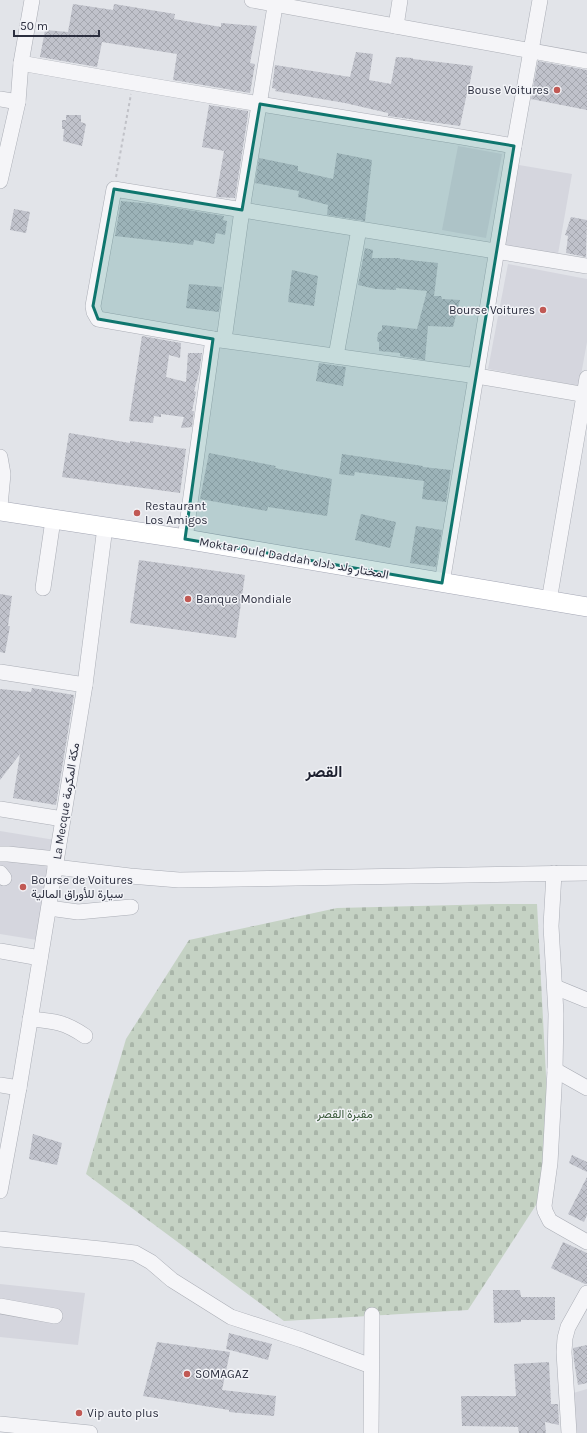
<svg xmlns="http://www.w3.org/2000/svg" width="587" height="1433" viewBox="0 0 587 1433" font-family="Karla,Vazirmatn,sans-serif">
<style>
.built{fill:#d5d6de}
.cemetery{fill:url(#cemetery-stones)}
.building{fill:url(#building-cross-hatch)}
.lines{fill:none;stroke-linecap:round;stroke-linejoin:round}
.minor-casing{stroke:#abaeb6;stroke-width:16}
.major-casing{stroke:#a3a6b4;stroke-width:20}
.path{stroke:#c1c2c8;stroke-width:2;stroke-dasharray:3 3;stroke-linecap:butt}
.minor{stroke:#f5f5f8;stroke-width:15}
.major{stroke:#fff;stroke-width:19}
.marked{fill:#0f766e;fill-opacity:0.2;stroke:#0f766e;stroke-width:3;stroke-linejoin:round}
.poi-dot{fill:#c15954;stroke:#f2f3f7;stroke-width:1.5}
.labels{text-anchor:middle;dominant-baseline:central;stroke-width:3;stroke-linejoin:round;paint-order:stroke}
.poi-label{font-size:12px;fill:#2c2f3f;stroke:#f2f3f7;text-anchor:start}
.street-label{font-size:12px;fill:#2c2f3f;stroke:#f2f3f7}
.park-label{font-size:12px;fill:#3b5a3b;stroke:#f2f3f7}
.district-label{font-size:16px;font-weight:bold;fill:#1e2130;stroke:#f2f3f7}
</style>
<defs>
<pattern id="cemetery-stones" width="16" height="16" patternUnits="userSpaceOnUse"><rect width="16" height="16" fill="#c5d2c4"/><path d="M2 7V4a2 2 0 0 1 4 0v3zM10 15v-3a2 2 0 0 1 4 0v3z" fill="#a9b5a9"/></pattern>
<pattern id="building-cross-hatch" width="8" height="8" patternUnits="userSpaceOnUse"><rect width="8" height="8" fill="#c0c2cb"/><path d="M0 0l8 8M0 8l8-8" fill="none" stroke="#a5a7af"/></pattern>
</defs>
<rect width="100%" height="100%" fill="#e2e4e9"/>
<g class="built">
<polygon points="458,146 502,154 486,238 442,230"/>
<polygon points="519,165 572,174 558,254 505,245"/>
<polygon points="508,264 587,279 587,342 579,386 488,369"/>
<polygon points="0,831 55,840 37,940 0,934"/>
<polygon points="0,1284 85,1293 78,1345 0,1337"/>
<polygon points="587,1389 587,1433 573,1433 570,1394"/>
</g>
<polygon class="cemetery" points="497,904 537,904 549,1133 538,1202 468,1310 284,1321 86,1174 126,1039 189,940 337,908"/>
<g class="building">
<polygon points="73,4 113,10 114,4 175,14 174,19 221,27 221,23 257,26 250,63 255,64 250,93 173,80 177,54 102,42 97,67 40,57 45,30 68,32"/>
<polygon points="356,52 373,54 369,80 391,84 396,57 413,58 413,59 473,66 468,93 467,93 460,126 388,116 388,113 345,103 275,91 276,89 272,88 275,65 350,77"/>
<polygon points="538,61 587,70 587,110 531,99"/>
<polygon points="209,105 248,111 248,115 235,198 216,197 224,151 202,147"/>
<polygon points="66,115 81,115 81,122 86,124 82,146 63,141 64,129 62,129 62,120 66,120"/>
<polygon points="337,153 372,160 365,221 327,215 328,205 298,197 299,191 255,183 259,158 298,166 298,171 333,179"/>
<polygon points="121,201 152,204 224,216 223,220 227,221 225,235 216,233 214,244 194,240 193,245 115,236"/>
<polygon points="14,209 30,212 26,233 10,230"/>
<polygon points="571,217 587,220 586,257 566,253 568,236 565,235"/>
<polygon points="365,248 373,250 372,258 400,258 400,259 438,263 434,296 441,296 442,299 460,300 453,327 428,326 425,360 400,356 400,353 379,351 379,342 377,341 378,333 382,330 382,325 417,329 427,291 396,288 396,290 376,289 358,285"/>
<polygon points="292,270 318,276 314,306 288,302"/>
<polygon points="189,284 222,287 219,312 186,308"/>
<polygon points="142,336 181,343 180,358 169,355 166,377 186,382 188,353 202,353 199,373 194,391 196,392 192,411 194,411 192,427 181,428 184,417 161,414 161,417 154,416 153,423 129,421"/>
<polygon points="319,363 346,367 343,386 316,381"/>
<polygon points="69,433 130,443 130,441 186,449 180,493 62,477"/>
<polygon points="209,453 276,466 275,468 332,479 327,516 268,507 267,511 200,499"/>
<polygon points="342,454 423,466 423,467 451,470 446,502 422,499 424,481 355,472 354,476 339,474"/>
<polygon points="361,514 396,522 390,548 355,540"/>
<polygon points="416,526 442,530 436,567 410,563"/>
<polygon points="139,560 245,575 236,638 130,623"/>
<polygon points="0,594 12,596 8,626 10,626 5,653 0,652"/>
<polygon points="32,688 74,695 56,805 13,798 20,754 0,780 0,689 31,692"/>
<polygon points="33,1134 62,1143 57,1165 29,1159"/>
<polygon points="572,1155 587,1162 587,1172 569,1163"/>
<polygon points="587,1177 587,1215 584,1222 568,1214"/>
<polygon points="563,1242 587,1253 587,1284 585,1284 551,1268"/>
<polygon points="493,1290 520,1290 521,1297 555,1297 555,1320 521,1320 521,1322 494,1323"/>
<polygon points="229,1333 272,1344 268,1360 226,1349"/>
<polygon points="157,1342 230,1352 222,1390 276,1396 274,1416 229,1412 229,1410 143,1396"/>
<polygon points="587,1345 587,1383 578,1385 574,1361 573,1348"/>
<polygon points="549,1362 551,1404 558,1404 559,1425 545,1422 546,1433 519,1433 518,1427 462,1426 461,1396 516,1396 514,1364"/>
</g>
<g class="lines">
<g class="minor-casing">
<g id="minor">
<polyline points="252,0 587,61"/>
<polyline points="396,26 400,0"/>
<path d="M 21,63 C 185,93 350,118 514,146"/>
<polyline points="0,99 18,102"/>
<polyline points="0,181 18,102 21,63 32,0"/>
<polyline points="587,266 114,189 93,306 94,312 98,319 213,339 477,376 587,395"/>
<polyline points="224,340 242,210 276,0"/>
<polyline points="336,356 359,229"/>
<polyline points="0,457 3,474 0,506"/>
<polyline points="185,539 213,339"/>
<polyline points="442,583 514,146 540,0"/>
<polyline points="43,588 53,520"/>
<polyline points="549,601 587,378"/>
<polyline points="0,672 85,685"/>
<polyline points="0,809 63,819"/>
<polyline points="0,854 8,854 56,859"/>
<polyline points="55,867 130,876 179,880 587,873"/>
<polyline points="0,873 4,878"/>
<polyline points="554,873 551,926 556,1014 555,1070 550,1163 544,1206 545,1211 550,1221 587,1242"/>
<polyline points="49,908 78,912 131,907"/>
<polyline points="0,951 40,958"/>
<polyline points="555,987 587,1000"/>
<path d="M 30,1019 C 54,1021 65,1022 85,1036"/>
<polyline points="555,1070 587,1088"/>
<polyline points="0,1085 19,1088"/>
<polyline points="0,1191 19,1088 85,685 105,527"/>
<polyline points="0,1239 101,1249 135,1253 151,1262 172,1280 231,1317 302,1340 371,1366"/>
<polyline points="0,1306 55,1316"/>
<polyline points="0,1424 90,1433"/>
<polyline points="371,1433 372,1315"/>
<polyline points="569,1433 564,1352 565,1338 568,1327 587,1293"/>
</g>
</g>
<g class="major-casing">
<polyline id="major" points="0,511 185,539 587,607"/>
</g>
<polyline class="path" points="116,177 131,94"/>
<use href="#minor" class="minor"/>
<use href="#major" class="major"/>
</g>
<path class="marked" d="M 260,104 L 514,146 L 442,583 L 185,539 L 213,339 L 98,319 L 93,306 L 114,189 L 242,210 Z"/>
<g class="poi-dot">
<circle cx="557" cy="90" r="4"/>
<circle cx="543" cy="310" r="4"/>
<circle cx="137" cy="513" r="4"/>
<circle cx="188" cy="599" r="4"/>
<circle cx="23" cy="887" r="4"/>
<circle cx="187" cy="1374" r="4"/>
<circle cx="79" cy="1413" r="4"/>
</g>
<g class="labels">
<g class="poi-label">
<text x="549" y="90" text-anchor="end">Bouse Voitures</text>
<text x="535" y="310" text-anchor="end">Bourse Voitures</text>
<text x="145" y="506">Restaurant<tspan x="145" dy="14">Los Amigos</tspan></text>
<text x="196" y="599">Banque Mondiale</text>
<text x="31" y="880">Bourse de Voitures<tspan x="31" dy="14">سيارة للأوراق المالية</tspan></text>
<text x="195" y="1374">SOMAGAZ</text>
<text x="87" y="1413">Vip auto plus</text>
</g>
<g class="street-label">
<text transform="translate(294 558) rotate(10)">Moktar Ould Daddah المختار ولد داداه</text>
<text transform="translate(66 801) rotate(-81)">La Mecque مكة المكرمة</text>
</g>
<g class="park-label">
<text x="345" y="1114">مقبرة القصر</text>
</g>
<g class="district-label">
<text x="324" y="771">القصر</text>
</g>
</g>
<path d="M14 30v6h85v-6" fill="none" stroke="#2c2f3f" stroke-width="2"/>
<text x="20" y="30" font-size="12" fill="#2c2f3f" stroke="#f2f3f7" stroke-width="3" paint-order="stroke">50 m</text>
</svg>
